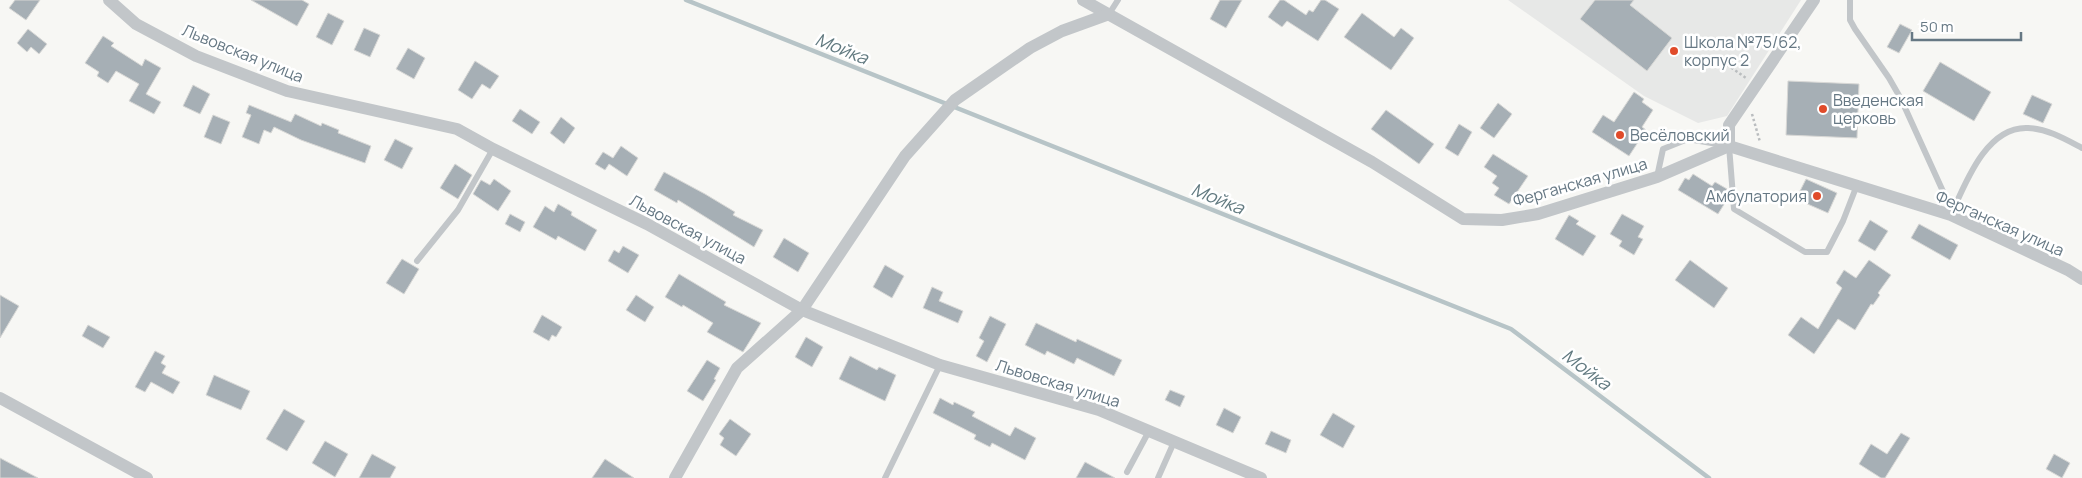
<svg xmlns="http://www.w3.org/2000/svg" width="2082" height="478" viewBox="0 0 2082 478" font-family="Manrope,sans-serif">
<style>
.built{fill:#e7e8e7}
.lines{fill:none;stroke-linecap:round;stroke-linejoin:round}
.stream{stroke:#b7c4c7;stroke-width:4.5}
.building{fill:#a6afb5;stroke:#d8d8d6}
.path{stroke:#babdbf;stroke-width:2.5;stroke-dasharray:2.5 2.5;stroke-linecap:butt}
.lane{stroke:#c2c6c9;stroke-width:6}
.street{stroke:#c2c6c9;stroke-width:12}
.poi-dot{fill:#e04b2a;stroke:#fff;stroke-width:2}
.labels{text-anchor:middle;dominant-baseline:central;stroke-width:5;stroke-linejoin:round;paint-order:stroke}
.poi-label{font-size:16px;fill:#667884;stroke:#fff;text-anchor:start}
.street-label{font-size:16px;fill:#667884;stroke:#fff}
.water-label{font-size:18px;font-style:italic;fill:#627a80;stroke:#fff}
</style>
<rect width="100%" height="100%" fill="#f7f7f4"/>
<polygon class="built" points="1508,0 1801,0 1727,116 1698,123 1644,96"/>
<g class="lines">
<polyline class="stream" points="686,0 1511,329 1709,478"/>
</g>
<g class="building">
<polygon points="15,0 40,0 26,20 9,8"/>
<polygon points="251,0 302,0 309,4 297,26"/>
<polygon points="1220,0 1242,0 1226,28 1210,19"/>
<polygon points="1280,0 1284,0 1306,15 1309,10 1313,12 1321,0 1325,0 1339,9 1318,41 1287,21 1282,27 1268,17"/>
<polygon points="1595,0 1634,0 1630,5 1672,38 1647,71 1580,19"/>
<polygon points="328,13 344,21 332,45 316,37"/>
<polygon points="1362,13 1394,37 1401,28 1414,38 1391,70 1344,37"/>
<polygon points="1900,24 1912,30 1899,53 1887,47"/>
<polygon points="364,28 380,35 370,57 354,50"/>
<polygon points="28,29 47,44 39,54 31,47 27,52 17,43"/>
<polygon points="103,36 114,43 111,46 142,66 145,59 161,68 146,94 161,102 154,114 129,101 139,84 116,71 108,83 97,76 99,72 85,63"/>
<polygon points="408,48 425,58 414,79 396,69"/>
<polygon points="475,61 499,76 490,89 482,84 472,99 458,90"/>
<polygon points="1940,62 1991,92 1974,121 1923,91"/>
<polygon points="1788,81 1859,84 1857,138 1786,135"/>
<polygon points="193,85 210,94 200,114 183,106"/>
<polygon points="1634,92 1644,99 1642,102 1653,110 1642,127 1646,130 1629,156 1592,132 1603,115 1614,122"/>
<polygon points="2032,95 2052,104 2043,123 2023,114"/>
<polygon points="1498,103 1512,114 1494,138 1480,128"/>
<polygon points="249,105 291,122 295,114 321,126 322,123 339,130 338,133 371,146 365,163 301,140 274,127 271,133 264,130 259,144 242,137 251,115 246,113"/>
<polygon points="520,109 540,122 532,134 512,121"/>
<polygon points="1386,110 1434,144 1419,164 1371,129"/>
<polygon points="213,115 230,122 221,144 204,137"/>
<polygon points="561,117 575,128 564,144 550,133"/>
<polygon points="1459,124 1472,132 1458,156 1445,148"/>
<polygon points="395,139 413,148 402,169 384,160"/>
<polygon points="621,146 638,158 627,176 609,164 605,170 595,164 603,152 613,158"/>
<polygon points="1493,154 1528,176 1509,204 1494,195 1499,188 1492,183 1497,176 1484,167"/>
<polygon points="455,164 472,175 458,199 440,188"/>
<polygon points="664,172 705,194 735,212 733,215 763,230 754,247 678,200 677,203 654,190"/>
<polygon points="1693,174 1712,186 1715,182 1727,189 1724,194 1728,198 1718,214 1678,190 1685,178 1689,180"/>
<polygon points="494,179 511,191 498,211 473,194 481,180 490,185"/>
<polygon points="1806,179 1837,193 1828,213 1796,199"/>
<polygon points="558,204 572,212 571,215 597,230 585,251 558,236 556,240 533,227 545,206 554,212"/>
<polygon points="510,214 525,222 520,232 505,224"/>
<polygon points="1622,214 1644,226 1638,237 1643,239 1634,255 1619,246 1622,241 1610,234"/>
<polygon points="1569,215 1579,221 1576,224 1596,236 1583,256 1555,239"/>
<polygon points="1870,220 1888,231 1875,251 1858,241"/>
<polygon points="1919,224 1958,245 1950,260 1911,238"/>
<polygon points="784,238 809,253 798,272 773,257"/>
<polygon points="623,246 639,255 628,273 608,261 614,250 619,253"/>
<polygon points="402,259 419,269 404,294 386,283"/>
<polygon points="1690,260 1728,288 1714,308 1675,280"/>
<polygon points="1869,260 1891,275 1878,293 1880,295 1873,305 1871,304 1855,330 1838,319 1814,354 1788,335 1801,317 1818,329 1842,288 1836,283 1844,270 1856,278"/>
<polygon points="885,265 904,276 892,298 873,287"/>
<polygon points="679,274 726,302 724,305 761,323 743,352 707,332 713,323 683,305 682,307 665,297"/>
<polygon points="932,287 943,292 939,301 963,311 958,323 923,308"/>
<polygon points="0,295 19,306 0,338"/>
<polygon points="636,295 654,307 645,322 626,310"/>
<polygon points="542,315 562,327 556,337 552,335 549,341 533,332"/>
<polygon points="990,316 1006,324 987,362 976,356 984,341 979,338"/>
<polygon points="1036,323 1076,342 1077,339 1122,360 1114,376 1077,358 1074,364 1047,351 1045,355 1025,345"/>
<polygon points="88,325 110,337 103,348 82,336"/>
<polygon points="806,337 823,347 812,367 795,357"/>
<polygon points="155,351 165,356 161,363 166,366 162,373 180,382 173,394 151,382 145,392 135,387"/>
<polygon points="850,356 877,370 879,367 896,375 885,401 839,379"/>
<polygon points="707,360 720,368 714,379 716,380 703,401 687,391"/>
<polygon points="214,375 250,391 241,410 206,395"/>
<polygon points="1170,390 1185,396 1180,407 1165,400"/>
<polygon points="940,398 953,405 954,402 975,412 972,416 1010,436 1015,427 1036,438 1025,460 992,443 990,447 974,439 976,435 933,413"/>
<polygon points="1224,408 1241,417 1233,433 1216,425"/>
<polygon points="284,409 305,421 287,451 266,439"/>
<polygon points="1333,413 1355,426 1343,448 1320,435"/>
<polygon points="730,419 751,434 736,456 720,445 724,438 719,434"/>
<polygon points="1271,431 1291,440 1286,453 1265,444"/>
<polygon points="1901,433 1910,438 1885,478 1881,478 1859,464 1871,444 1887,454"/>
<polygon points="325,441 348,454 335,477 312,463"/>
<polygon points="372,454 396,467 390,478 359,478"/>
<polygon points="2054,454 2070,463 2062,478 2046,469"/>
<polygon points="0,458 38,478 0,478"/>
<polygon points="605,459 634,478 592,478"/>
<polygon points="1085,462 1115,478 1076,478"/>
</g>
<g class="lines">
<g class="path">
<polyline points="1719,59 1746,78"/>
<polyline points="1752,114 1760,142"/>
</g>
<g class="lane">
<polyline points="1850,0 1850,20 1855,29 1889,78 1901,99 1946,198 1951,215"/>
<polyline points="1109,14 1118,0"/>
<polyline points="1657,177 1663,149 1688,139 1729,146 1734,209 1805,252 1827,252 1843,221 1857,185"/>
<path d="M 1951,215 C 1965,184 1986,126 2028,128 C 2048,129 2065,139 2082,148"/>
<polyline points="417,261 458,210 493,149"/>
<polyline points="1127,472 1149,431"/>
<polyline points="885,478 940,365"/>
<polyline points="1158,478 1174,442"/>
</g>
<g class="street">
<polyline points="109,0 136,24 196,56 287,91 457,129 493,149 647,224 802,310 940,365 1099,410 1261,478"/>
<polyline points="1083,0 1372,162 1463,219 1502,220 1538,214 1657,177 1729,146 1951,215 2068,270 2082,279"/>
<polyline points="1729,146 1729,125 1814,0"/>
<polyline points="0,398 147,478"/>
<polyline points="675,478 737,368 802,310 905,156 955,100 1030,48 1062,31 1109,14"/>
</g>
</g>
<g class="poi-dot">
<circle cx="1674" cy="51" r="5"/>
<circle cx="1823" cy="109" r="5"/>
<circle cx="1620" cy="135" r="5"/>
<circle cx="1817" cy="196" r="5"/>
</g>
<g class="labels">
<g class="poi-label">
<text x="1684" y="42">Школа №75/62,<tspan x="1684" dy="18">корпус 2</tspan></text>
<text x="1833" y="100">Введенская<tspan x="1833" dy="18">церковь</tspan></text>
<text x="1630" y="135">Весёловский</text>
<text x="1807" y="196" text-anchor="end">Амбулатория</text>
</g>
<g class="street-label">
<text transform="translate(243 53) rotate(22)">Львовская улица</text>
<text transform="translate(1580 182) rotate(-16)">Ферганская улица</text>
<text transform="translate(2000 223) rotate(24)">Ферганская улица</text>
<text transform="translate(688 229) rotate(28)">Львовская улица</text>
<text transform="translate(1058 383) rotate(17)">Львовская улица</text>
</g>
<g class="water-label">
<text transform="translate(842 48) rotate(22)">Мойка</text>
<text transform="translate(1218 198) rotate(22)">Мойка</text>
<text transform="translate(1587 369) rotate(37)">Мойка</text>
</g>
</g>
<path d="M1912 32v8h109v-8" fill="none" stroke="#667884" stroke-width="2.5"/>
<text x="1920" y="32" font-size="15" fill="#667884" stroke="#ffffff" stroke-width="4" paint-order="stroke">50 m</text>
</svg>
